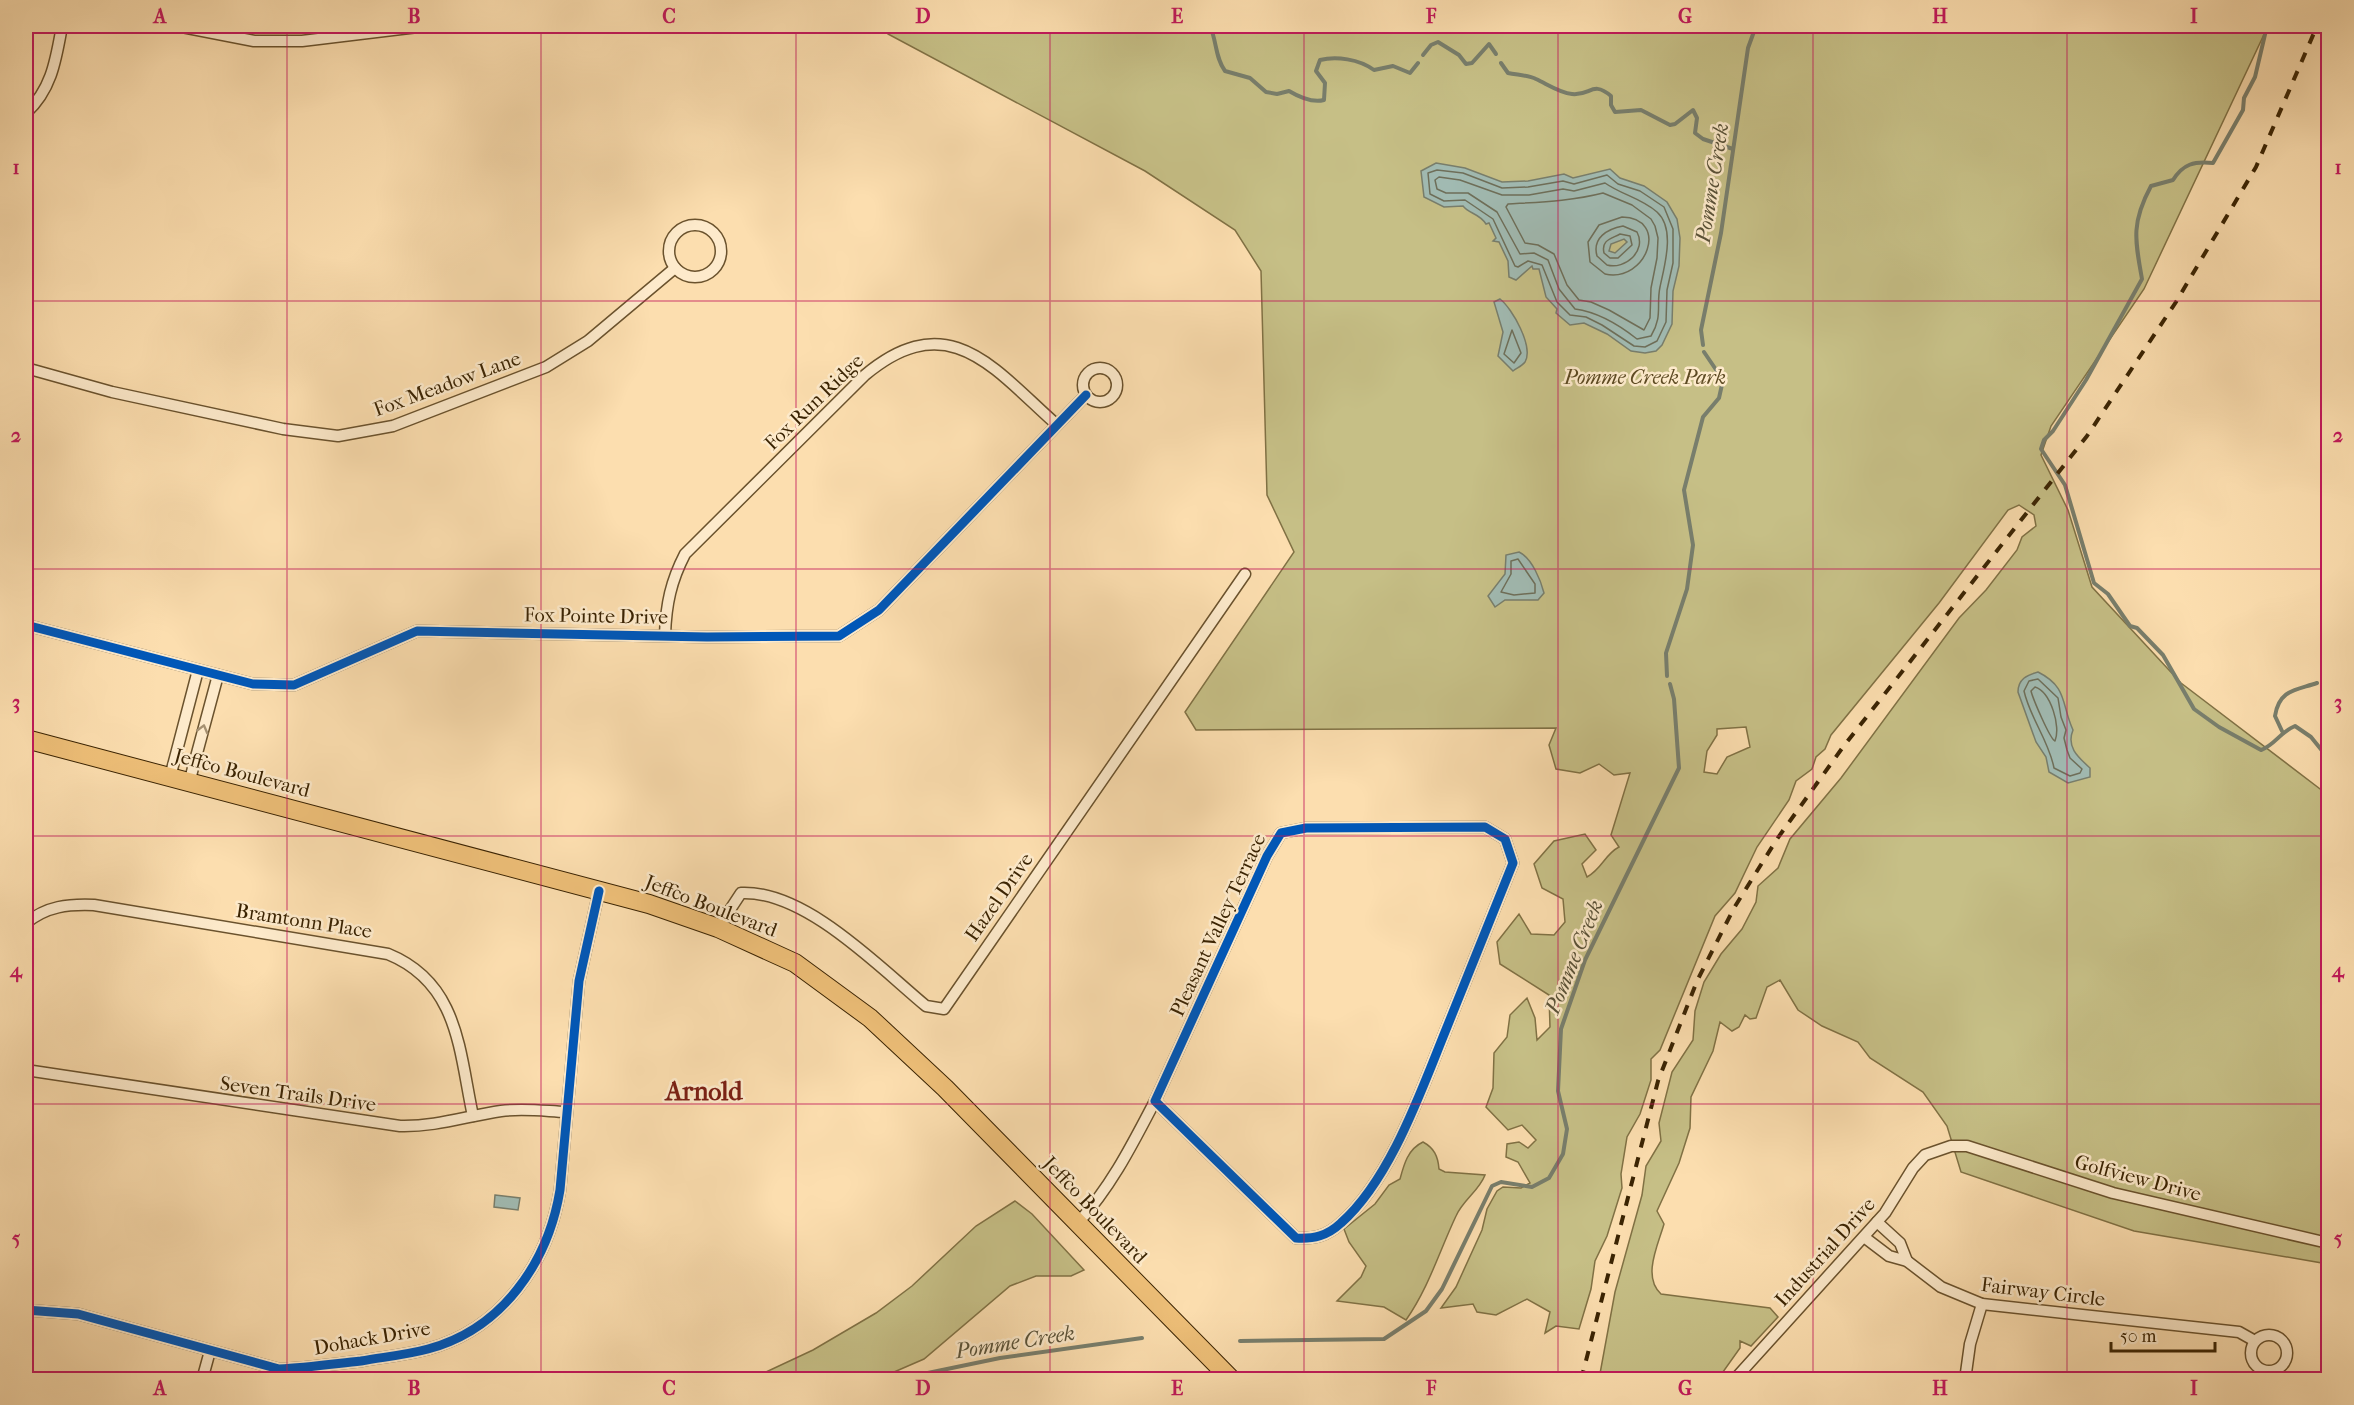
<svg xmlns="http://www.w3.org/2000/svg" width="2354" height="1405" viewBox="0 0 2354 1405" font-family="'IM FELL French Canon',serif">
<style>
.green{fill:#c6bf86;stroke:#807144;stroke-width:1.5;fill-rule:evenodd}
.water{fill:#a1bbb3;stroke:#787e6c;stroke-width:1.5;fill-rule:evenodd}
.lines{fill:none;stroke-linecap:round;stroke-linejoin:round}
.shore{stroke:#6e6f5a;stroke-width:1.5}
.stream{stroke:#787e6c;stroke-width:4}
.street-casing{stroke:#6a522d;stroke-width:13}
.primary-casing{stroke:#3a2302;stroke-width:20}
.street{stroke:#fdeacb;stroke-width:10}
.primary{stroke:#eebf78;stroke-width:18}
.rail{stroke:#3a2302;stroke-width:4;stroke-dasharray:10 10;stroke-linecap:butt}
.cycleway-casing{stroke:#fdeacb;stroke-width:13}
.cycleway{stroke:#0057b8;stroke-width:9}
.oneway{stroke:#a59071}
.grid{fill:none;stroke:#c2185b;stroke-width:1.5;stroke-opacity:0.55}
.labels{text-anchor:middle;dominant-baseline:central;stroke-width:5;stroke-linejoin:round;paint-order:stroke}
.park-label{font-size:20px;font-style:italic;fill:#5d4a23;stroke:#fdeacb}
.street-label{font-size:20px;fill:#3a2302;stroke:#fdeacb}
.water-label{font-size:21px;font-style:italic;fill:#595137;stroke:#fdeacb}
.district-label{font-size:26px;font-weight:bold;fill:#7a1f14;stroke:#fdeacb}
.neatline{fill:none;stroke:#c2185b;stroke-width:2}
.grid-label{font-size:20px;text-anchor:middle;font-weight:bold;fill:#c2185b}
</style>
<rect width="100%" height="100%" fill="#fcdeaf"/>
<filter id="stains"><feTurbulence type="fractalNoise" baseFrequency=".00333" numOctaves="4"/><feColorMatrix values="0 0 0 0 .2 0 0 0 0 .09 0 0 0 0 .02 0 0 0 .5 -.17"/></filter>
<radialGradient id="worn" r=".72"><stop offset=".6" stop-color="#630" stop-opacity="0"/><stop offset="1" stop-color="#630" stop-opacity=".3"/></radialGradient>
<g class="green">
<path d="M 888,26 L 2268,26 L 2144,289 L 2051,426 L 2041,455 L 2068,510 L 2092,587 L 2181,683 L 2328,795 L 2328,1264 L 2134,1231 L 1961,1172 L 1947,1126 L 1923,1092 L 1870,1058 L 1858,1042 L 1822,1026 L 1798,1010 L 1780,980 L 1767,987 L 1756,1018 L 1750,1019 L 1745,1015 L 1739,1027 L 1732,1031 L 1720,1022 L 1713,1051 L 1691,1097 L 1690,1128 L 1679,1163 L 1657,1211 L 1664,1224 C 1658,1245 1642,1277 1661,1294 L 1770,1308 L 1778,1317 L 1751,1346 L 1740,1341 L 1740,1348 L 1718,1379 L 1599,1379 L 1615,1292 L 1642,1195 L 1646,1166 L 1661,1141 L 1659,1123 L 1672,1072 L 1693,1040 L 1695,1011 L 1704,982 L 1721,954 L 1742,929 L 1756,902 L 1758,886 L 1778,868 L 1790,839 L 1841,778 L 1959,618 L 1986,590 L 2017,550 L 2022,537 L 2036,526 L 2034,515 L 2019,505 L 2008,510 L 1939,603 L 1831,735 L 1825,749 L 1816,757 L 1812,769 L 1796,781 L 1789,800 L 1757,847 L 1735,893 L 1715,916 L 1660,1050 L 1651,1059 L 1651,1080 L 1640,1114 L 1627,1137 L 1621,1174 L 1622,1188 L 1607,1236 L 1595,1261 L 1591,1289 L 1579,1329 L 1556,1326 L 1545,1333 L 1550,1312 L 1527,1299 L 1496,1315 L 1477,1312 L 1473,1304 L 1441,1308 L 1456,1287 L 1482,1230 L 1487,1209 L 1497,1191 L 1503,1187 L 1521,1188 L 1530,1183 L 1518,1162 L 1506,1157 L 1507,1144 L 1519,1142 L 1528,1148 L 1536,1140 L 1522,1125 L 1508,1130 L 1486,1107 L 1493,1088 L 1494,1053 L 1507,1037 L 1510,1015 L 1527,998 L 1535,1018 L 1537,1040 L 1550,1027 L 1549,995 L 1500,964 L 1497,942 L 1519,914 L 1531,934 L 1554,935 L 1565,922 L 1563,899 L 1542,888 L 1534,864 L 1554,841 L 1585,834 L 1596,850 L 1582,864 L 1587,877 C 1602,869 1605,854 1619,847 L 1611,835 L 1630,773 L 1614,775 L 1599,764 L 1580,773 L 1556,769 L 1549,745 L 1556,728 L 1196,730 L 1185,712 L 1294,552 L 1267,495 L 1261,271 L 1235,230 L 1145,171 L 888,34 ZM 1746,727 L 1750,747 L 1727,757 L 1717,774 L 1704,772 L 1707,751 L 1717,735 L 1717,729 Z"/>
<path d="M 1423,1142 C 1434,1148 1438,1156 1439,1169 L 1445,1172 L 1485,1175 C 1479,1191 1463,1200 1456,1216 C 1439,1252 1429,1287 1406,1320 L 1384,1307 L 1337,1301 L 1361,1277 L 1366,1266 L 1349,1242 L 1344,1229 L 1375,1204 L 1389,1185 L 1400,1179 C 1404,1164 1408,1149 1423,1142 Z"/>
<polygon points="1015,1201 1032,1214 1084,1270 1071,1276 1036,1276 1010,1286 924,1359 878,1379 751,1379 813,1350 876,1313 912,1286 976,1226"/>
</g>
<g class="water">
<path d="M 1436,163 L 1465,168 L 1502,182 L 1528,181 L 1564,174 L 1573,178 L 1610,169 L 1620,178 L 1644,186 L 1667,202 L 1677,219 L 1680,238 L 1679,266 L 1673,291 L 1672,324 L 1662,345 L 1656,351 L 1645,353 L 1631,351 L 1607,334 L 1584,323 L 1570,325 L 1556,313 L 1557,309 L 1546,297 L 1539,269 L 1533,269 L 1532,266 L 1516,280 L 1509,277 L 1508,261 L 1499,242 L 1493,241 L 1496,238 L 1489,223 L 1486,224 C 1479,213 1469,214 1463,206 L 1444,207 L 1424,197 L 1421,171 ZM 1624,239 L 1627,242 L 1615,253 L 1609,251 L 1611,244 Z"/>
<path d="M 1500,299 C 1512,308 1534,347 1525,362 C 1522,366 1517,368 1513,371 L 1498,356 L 1503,332 L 1494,302 Z"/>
<path d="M 1519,552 C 1532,558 1541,581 1544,593 L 1538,600 L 1505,600 L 1495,607 L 1488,596 L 1505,574 L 1506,555 Z"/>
<path d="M 2038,672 C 2068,687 2061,704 2073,730 C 2066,747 2078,757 2090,768 L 2090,777 L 2068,783 L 2049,772 L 2046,757 L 2036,742 L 2018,692 C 2018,679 2027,675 2038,672 Z"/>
<polygon points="495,1195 520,1198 518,1210 494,1207"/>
</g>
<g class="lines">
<g class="shore">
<polygon points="1437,170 1463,173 1502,188 1528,187 1563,181 1574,184 1607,175 1618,184 1640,191 1664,207 1673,229 1673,263 1667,290 1666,322 1657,341 1645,347 1634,346 1602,325 1586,317 1570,315 1557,302 1542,265 1528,261 1518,267 1515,266 1493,219 1465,200 1444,201 1430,194 1428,173"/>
<path d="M 1439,177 L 1460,180 L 1502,195 L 1529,195 L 1563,189 L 1574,191 L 1605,183 C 1622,195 1641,198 1657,212 C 1676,229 1664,267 1660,287 C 1656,306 1663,316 1651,336 L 1637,339 C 1618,324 1598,312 1575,309 L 1559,289 L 1548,260 L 1534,253 L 1520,254 L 1497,212 L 1468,193 L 1446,193 L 1437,189 L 1435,180 Z"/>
<path d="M 1603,193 L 1632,205 L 1651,219 L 1655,226 L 1658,238 L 1657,258 L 1651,288 L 1650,318 L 1644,330 L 1609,310 L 1591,302 L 1579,300 L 1567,285 L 1554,254 L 1538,245 L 1525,243 L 1506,207 L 1508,204 C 1540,202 1572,201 1603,193 Z"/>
<path d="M 1622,217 C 1670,218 1647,283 1605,274 L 1590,262 L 1588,242 L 1599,225 Z"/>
<path d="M 1623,226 L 1637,232 C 1647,251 1625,270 1607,265 L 1597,256 C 1592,238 1607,229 1623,226 Z"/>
<path d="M 1620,234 L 1630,236 L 1632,245 L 1618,258 L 1610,258 L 1604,253 C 1601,240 1611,239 1620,234 Z"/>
<polygon points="1512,330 1521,353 1514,363 1504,354"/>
<polygon points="1518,559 1535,584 1535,593 1514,595 1501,592 1511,574 1511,561"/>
<path d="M 2038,679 L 2058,698 L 2061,717 L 2066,730 L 2064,738 L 2067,750 L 2070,758 L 2082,769 L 2080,773 L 2070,776 L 2054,768 C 2049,741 2030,718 2024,691 L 2029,681 Z"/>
<path d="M 2035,687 C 2051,692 2061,727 2055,741 C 2050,739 2033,699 2031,691 Z"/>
</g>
<g class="stream">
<path d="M 1210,26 C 1217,42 1215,57 1225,71 L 1250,78 L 1266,92 L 1277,94 L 1289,91 C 1299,97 1312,103 1324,100 L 1325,83 L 1316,71 L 1320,60 C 1336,56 1359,59 1374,70 L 1393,66 L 1410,73 L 1418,63"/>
<path d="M 2267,26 L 2255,77 L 2244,98 L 2243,110 L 2213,163 C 2194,161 2183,164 2173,180 L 2151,186 C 2131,223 2135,240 2142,279 L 2086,380 L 2053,431 L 2044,440 L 2041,449 L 2065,485 L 2094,583 L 2108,594 L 2130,626 L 2137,628 L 2163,655 L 2194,709 L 2219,727 L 2261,750 C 2275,745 2280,732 2295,726 L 2311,737 L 2328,758"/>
<polyline points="1423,55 1431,45 1438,42 1459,55 1466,64 1472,63 1489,44 1496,54"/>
<path d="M 1501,63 L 1508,73 C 1517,75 1528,75 1536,79 C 1547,84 1560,93 1572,94 C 1591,96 1592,80 1611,96 L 1611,105 L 1615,112 L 1641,110 L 1670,125 L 1675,124 L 1693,110 L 1697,118 L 1695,133 L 1703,139 L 1733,149"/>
<polyline points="1703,345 1701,330 1721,233 1748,48 1756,26"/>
<polyline points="1667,676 1666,653 1687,589 1693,545 1684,490 1703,417 1719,398 1723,380 1704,352"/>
<path d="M 2282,731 L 2275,716 C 2279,689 2297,690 2317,683"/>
<polyline points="1240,1341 1384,1339 1426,1311 1442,1289 1492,1186 1501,1182 1532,1187 1549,1178 1563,1154 1567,1129 1558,1091 1561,1029 1585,960 1679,768 1674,699 1670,684"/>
<polyline points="894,1380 1000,1358 1142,1338"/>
</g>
<g class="street-casing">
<g id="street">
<polyline points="177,26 254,41 302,41 426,26"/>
<path d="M 26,113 C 52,89 56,59 62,26"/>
<circle cx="695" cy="251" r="26"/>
<polyline points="26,368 112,392 283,429 338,436 393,426 546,367 588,341 675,268"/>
<circle cx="1100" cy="385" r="17"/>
<polyline points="26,625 253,684 294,685 417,631 707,637 839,636 879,610 1086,395"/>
<path d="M 665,635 C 666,604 671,581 685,554 L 865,375 C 949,305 994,369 1056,424"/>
<polyline points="170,777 198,670"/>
<polyline points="189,783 218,675"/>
<path d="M 1485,827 L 1505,839 L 1513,863 C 1490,919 1468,976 1445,1032 C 1421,1091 1390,1180 1341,1223 C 1327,1236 1314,1239 1296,1238 L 1155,1101 L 1267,856 L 1281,833 L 1306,828 Z"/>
<path d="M 26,923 C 47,906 68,904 94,905 L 388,954 C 459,983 459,1051 473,1116"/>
<path d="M 718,928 L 741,893 C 805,890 879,967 926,1006 L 944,1009 L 1245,574"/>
<path d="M 26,1070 L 400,1126 C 435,1127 467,1116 501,1111 C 523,1108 544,1111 566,1112"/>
<polyline points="1877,1222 1900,1243 1907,1261"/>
<path d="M 1077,1224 C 1111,1187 1132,1145 1155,1101"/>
<polyline points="1864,1237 1889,1256 1907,1261 1941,1287 1982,1304 2239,1332 2255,1341"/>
<path d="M 26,1310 L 78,1314 L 279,1369 C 306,1368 333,1364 361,1361 C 383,1357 406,1355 428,1349 C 502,1329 548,1263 560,1190 L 579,981 L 599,891"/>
<circle cx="2269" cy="1353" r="18"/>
<polyline points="202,1380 210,1351"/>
<polyline points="1734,1380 1885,1213 1913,1168 1925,1155 1951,1146 1967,1146 2113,1193 2328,1243"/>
<polyline points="1965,1380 1970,1344 1982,1304"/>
</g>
</g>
<g class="primary-casing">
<polyline id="primary" points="26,739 649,904 718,928 795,963 870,1018 945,1088 1232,1380"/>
</g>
<use href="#street" class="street"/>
<use href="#primary" class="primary"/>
<polyline class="rail" points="1581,1380 1658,1081 1697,981 1734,908 1777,839 1843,747 2087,436 2176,302 2256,167 2317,26"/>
<g class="cycleway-casing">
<g id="cycleway">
<polyline points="26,625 253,684 294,685 417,631 707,637 839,636 879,610 1086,395"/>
<path d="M 1485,827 L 1505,839 L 1513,863 C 1490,919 1468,976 1445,1032 C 1421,1091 1390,1180 1341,1223 C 1327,1236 1314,1239 1296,1238 L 1155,1101 L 1267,856 L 1281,833 L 1306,828 Z"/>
<path d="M 26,1310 L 78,1314 L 279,1369 C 306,1368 333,1364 361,1361 C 383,1357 406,1355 428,1349 C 502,1329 548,1263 560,1190 L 579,981 L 599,891"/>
</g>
</g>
<use href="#cycleway" class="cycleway"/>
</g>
<defs><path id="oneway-chevron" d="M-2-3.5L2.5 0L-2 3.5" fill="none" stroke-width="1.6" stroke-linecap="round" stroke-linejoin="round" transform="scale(1.5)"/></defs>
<use class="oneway" href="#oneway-chevron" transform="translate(203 729) rotate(-75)"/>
<path class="grid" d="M 287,26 L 287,1380M 541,26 L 541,1380M 796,26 L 796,1380M 1050,26 L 1050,1380M 1304,26 L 1304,1380M 1558,26 L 1558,1380M 1813,26 L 1813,1380M 2067,26 L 2067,1380M 26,301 L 2328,301M 26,569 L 2328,569M 26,836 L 2328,836M 26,1104 L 2328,1104"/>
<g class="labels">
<g class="park-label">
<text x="1645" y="377">Pomme Creek Park</text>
</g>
<g class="street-label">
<text transform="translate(447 384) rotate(-20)">Fox Meadow Lane</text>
<text transform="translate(814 402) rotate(-44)">Fox Run Ridge</text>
<text transform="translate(596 616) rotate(1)">Fox Pointe Drive</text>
<text transform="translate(242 773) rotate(15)">Jeffco Boulevard</text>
<text transform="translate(999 897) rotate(-55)">Hazel Drive</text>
<text transform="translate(711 906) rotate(21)">Jeffco Boulevard</text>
<text transform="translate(304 921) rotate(9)">Bramtonn Place</text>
<text transform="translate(1218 925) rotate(-65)">Pleasant Valley Terrace</text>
<text transform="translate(298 1094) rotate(8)">Seven Trails Drive</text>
<text transform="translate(2138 1178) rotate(15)">Golfview Drive</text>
<text transform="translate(1095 1210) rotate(46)">Jeffco Boulevard</text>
<text transform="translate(1825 1252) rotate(-48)">Industrial Drive</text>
<text transform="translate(2043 1292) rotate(7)">Fairway Circle</text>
<text transform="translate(372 1338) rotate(-10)">Dohack Drive</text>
</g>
<g class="water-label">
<text transform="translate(1712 183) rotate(-81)">Pomme Creek</text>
<text transform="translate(1574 957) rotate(-68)">Pomme Creek</text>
<text transform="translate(1015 1342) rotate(-9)">Pomme Creek</text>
</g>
<g class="district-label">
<text x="704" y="1091">Arnold</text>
</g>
</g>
<rect width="2354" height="1405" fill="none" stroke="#fcdeaf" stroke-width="66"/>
<path d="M2111 1342v9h104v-9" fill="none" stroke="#3a2302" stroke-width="3"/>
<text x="2120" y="1342" font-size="18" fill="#3a2302" stroke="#fdeacb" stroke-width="4.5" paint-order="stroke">50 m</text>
<rect x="33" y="33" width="2288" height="1339" class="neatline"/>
<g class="grid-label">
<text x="160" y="23">A</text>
<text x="414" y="23">B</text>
<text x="669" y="23">C</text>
<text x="923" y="23">D</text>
<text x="1177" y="23">E</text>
<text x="1431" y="23">F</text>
<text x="1685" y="23">G</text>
<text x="1940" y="23">H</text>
<text x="2194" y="23">I</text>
<text x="16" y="174">1</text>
<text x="2338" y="174">1</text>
<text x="16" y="442">2</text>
<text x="2338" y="442">2</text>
<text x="16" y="709">3</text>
<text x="2338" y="709">3</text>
<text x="16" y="977">4</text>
<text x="2338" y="977">4</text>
<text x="16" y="1245">5</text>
<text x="2338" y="1245">5</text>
<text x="160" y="1395">A</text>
<text x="414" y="1395">B</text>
<text x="669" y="1395">C</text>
<text x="923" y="1395">D</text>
<text x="1177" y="1395">E</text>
<text x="1431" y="1395">F</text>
<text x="1685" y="1395">G</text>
<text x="1940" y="1395">H</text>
<text x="2194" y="1395">I</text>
</g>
<rect width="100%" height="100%" filter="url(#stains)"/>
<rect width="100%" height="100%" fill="url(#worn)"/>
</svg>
